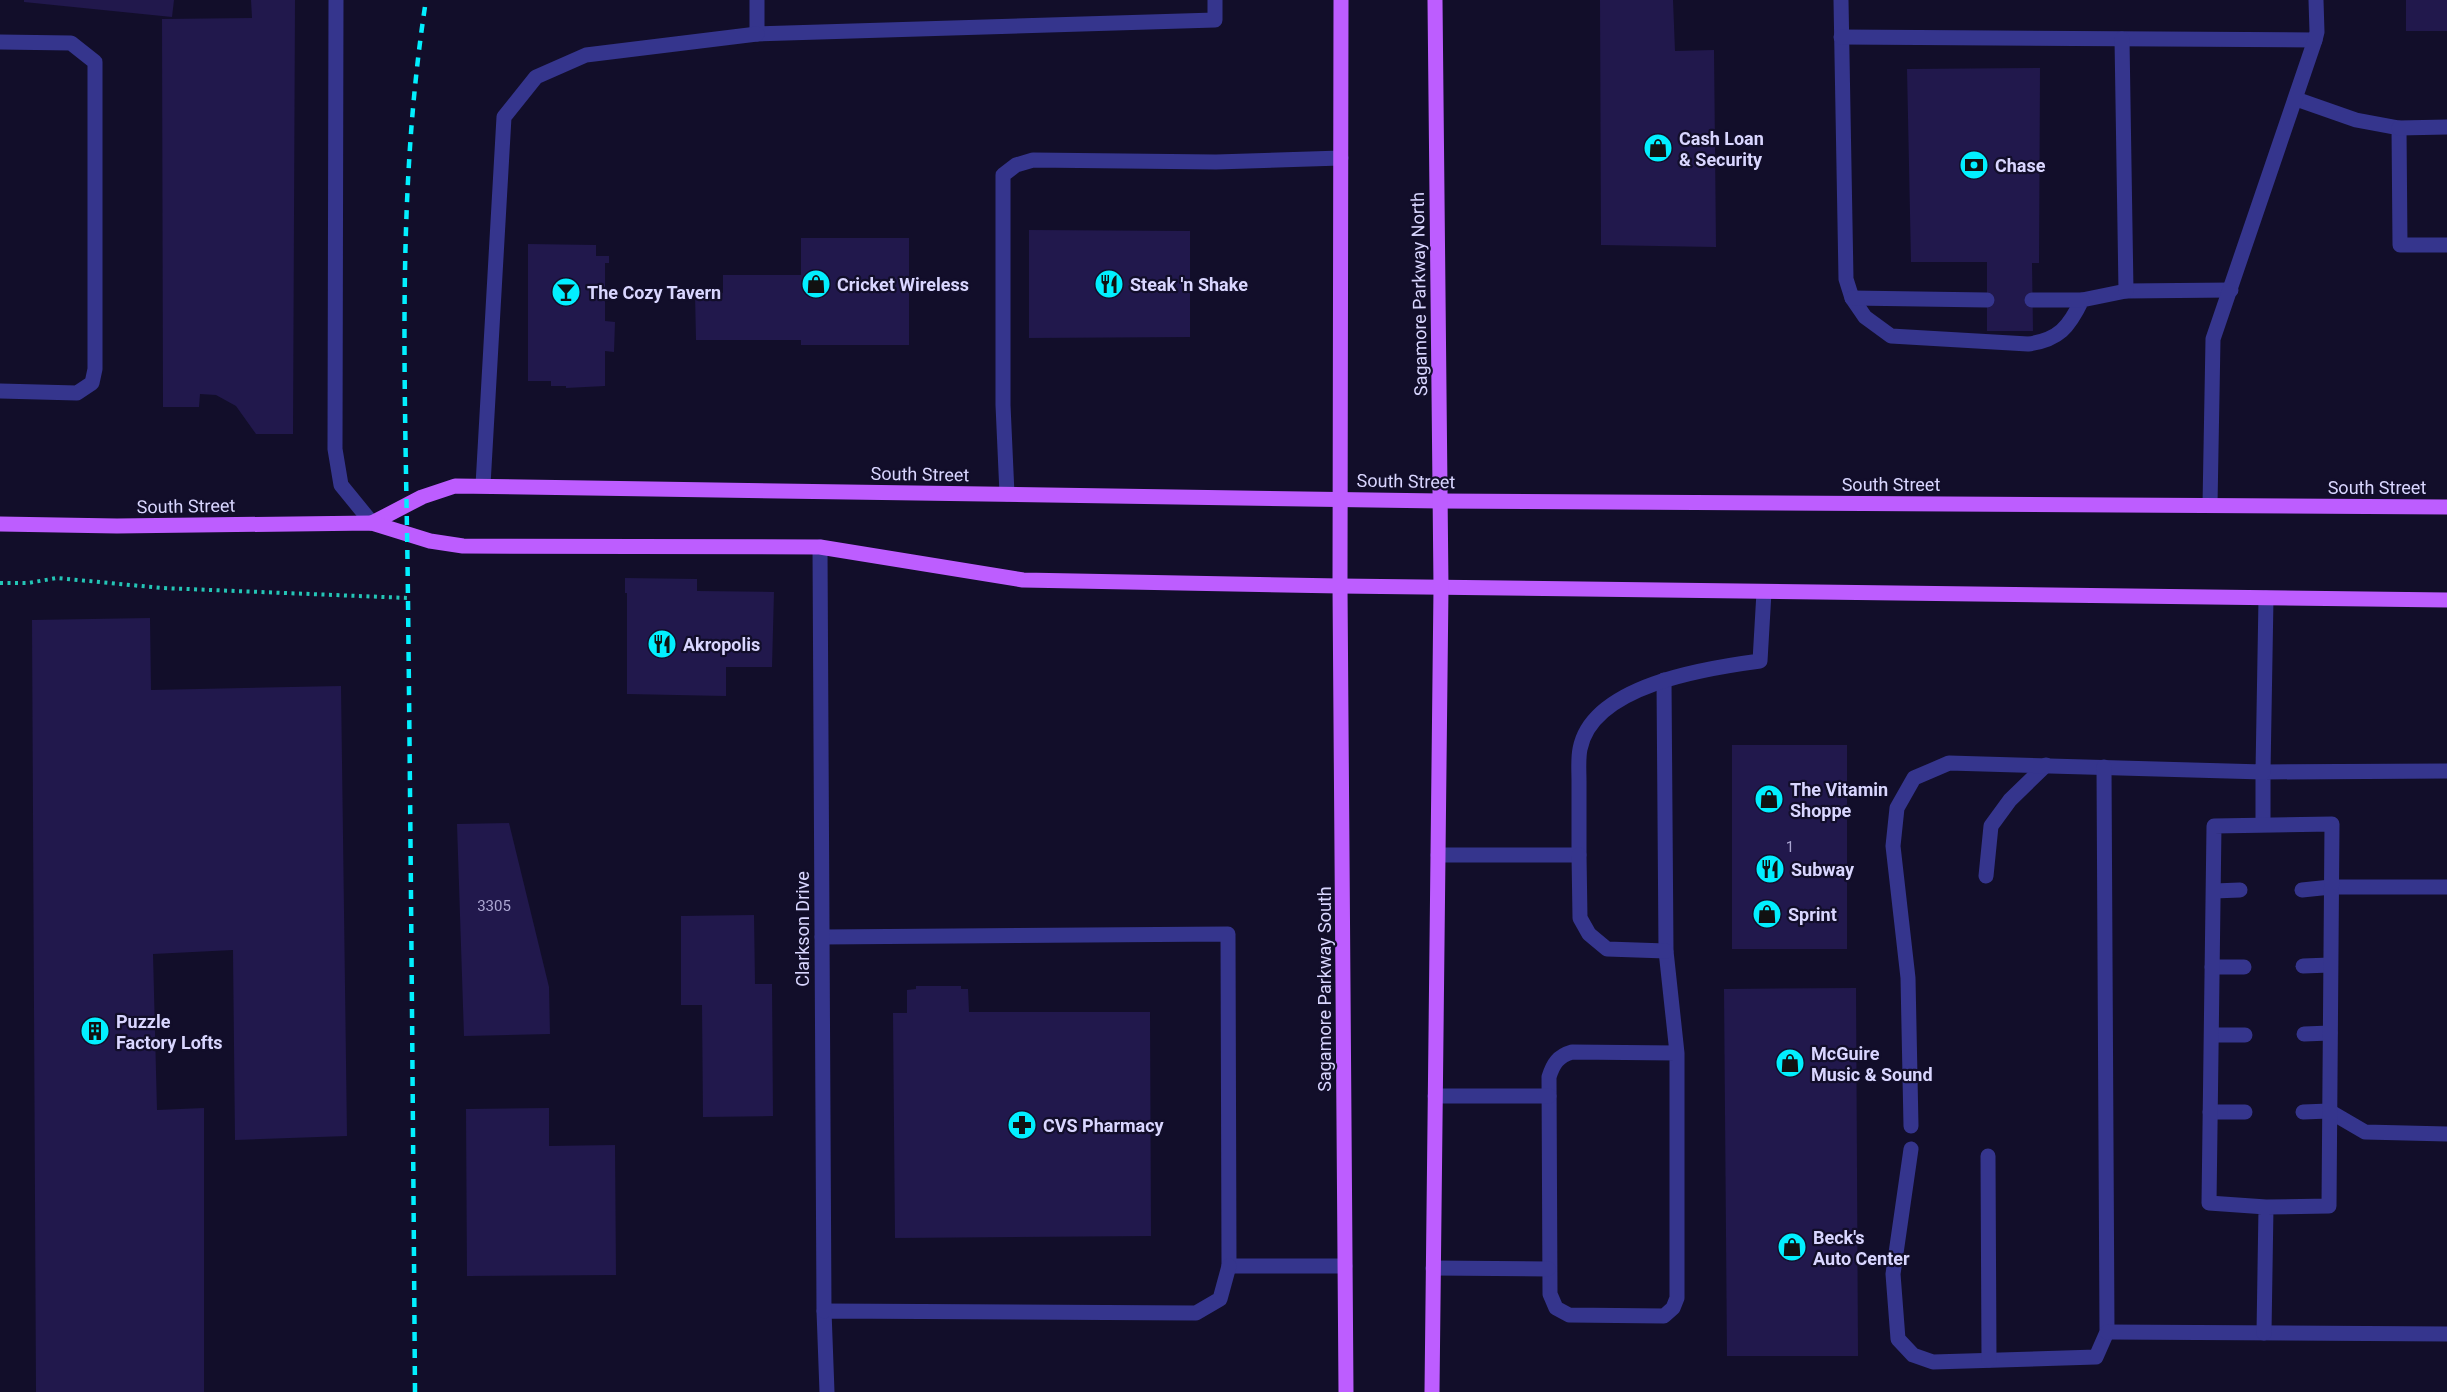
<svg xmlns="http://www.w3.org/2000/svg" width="2447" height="1392" viewBox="0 0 2447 1392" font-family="Roboto,sans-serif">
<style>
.building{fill:#21184c}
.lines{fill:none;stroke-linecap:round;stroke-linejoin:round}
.path{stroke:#24c5b6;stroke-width:4;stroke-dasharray:3 4.5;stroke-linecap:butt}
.lane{stroke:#35358d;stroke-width:15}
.street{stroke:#35358d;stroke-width:15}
.primary{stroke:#bd5dff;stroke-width:15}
.rail{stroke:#02efff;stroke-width:4.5;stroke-dasharray:9 8;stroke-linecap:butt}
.labels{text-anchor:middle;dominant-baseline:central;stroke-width:4.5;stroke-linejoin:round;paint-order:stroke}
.number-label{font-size:15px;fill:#aba6d2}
.poi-label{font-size:18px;font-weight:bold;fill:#d9d6ff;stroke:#120e2a;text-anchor:start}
.street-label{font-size:18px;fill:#d9d6ff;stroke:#120e2a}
</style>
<rect width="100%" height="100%" fill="#120e2a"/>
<g class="building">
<polygon points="24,0 174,0 172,17 24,2"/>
<polygon points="251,0 295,0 293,434 256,434 236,406 216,395 200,394 199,407 163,407 162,19 252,18"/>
<polygon points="1600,0 1673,0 1675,51 1714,50 1716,247 1601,245"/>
<rect x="2406" y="0" width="41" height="31"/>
<polygon points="2040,68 2039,263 2032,263 2033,331 1987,331 1987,262 1911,262 1907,69"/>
<polygon points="1029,230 1190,231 1190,337 1029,338"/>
<polygon points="801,238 909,238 909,345 801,345 801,340 696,340 695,293 723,293 723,275 801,275"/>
<polygon points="528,244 596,245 596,256 609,256 609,263 605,263 605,321 615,322 614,352 605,351 605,386 566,388 566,386 551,386 551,381 528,381"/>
<polygon points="625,578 697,579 697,591 774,592 772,667 726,667 726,696 627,694 627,593 625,593"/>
<polygon points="150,618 151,690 341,686 347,1136 235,1140 233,950 153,954 157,1110 204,1108 204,1392 36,1392 32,620"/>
<rect x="1732" y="745" width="115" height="204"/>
<polygon points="509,823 549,987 550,1034 464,1036 457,824"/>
<polygon points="754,915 755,984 772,984 773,1116 703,1117 702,1005 681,1005 681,916"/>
<polygon points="916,986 961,986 961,989 968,989 969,1012 1150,1012 1151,1236 895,1238 893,1013 907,1013 907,990 916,989"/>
<polygon points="1856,988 1858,1356 1727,1356 1724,989"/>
<polygon points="549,1108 549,1146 615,1145 616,1275 467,1276 466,1109"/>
</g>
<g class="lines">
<polyline class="path" points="0,583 28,583 57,578 162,588 408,598"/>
<g class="lane">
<polyline points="336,0 335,449 341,485 372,523"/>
<polyline points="757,0 757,34 1215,20 1215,0"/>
<path d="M 1841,0 L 1846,279 L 1852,298 L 1865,317 L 1891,336 L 2028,344 C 2059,340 2069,327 2082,300 L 2126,291 L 2231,290"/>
<polyline points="1841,37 2315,40"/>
<polyline points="2122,39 2126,291"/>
<polyline points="0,42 71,43 95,62 95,369 92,383 77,393 0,391"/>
<polyline points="2296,99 2356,120 2399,128 2400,245 2447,245"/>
<polyline points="2399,128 2447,127"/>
<polyline points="1852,298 1987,300"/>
<polyline points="2032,300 2082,300"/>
<polyline points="483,485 504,117 536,77 586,55 757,34"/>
<polyline points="1007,494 1003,405 1003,175 1016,165 1033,160 1216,162 1341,158"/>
<polyline points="2210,505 2213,339 2315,40 2317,32 2316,0"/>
<path d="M 1664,680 L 1666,951 L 1677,1053 L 1677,1298 L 1673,1308 L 1664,1316 L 1569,1315 L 1556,1308 L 1550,1294 L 1549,1077 C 1553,1064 1558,1056 1572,1052 L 1677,1053"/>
<polyline points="2263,824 2263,772 2447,771"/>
<path d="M 1438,855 L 1579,855 C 1579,830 1579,806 1579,781 C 1579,771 1578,759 1580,749 C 1592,685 1707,668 1760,661 L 1764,592"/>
<polyline points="1579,855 1580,918 1589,934 1607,949 1666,951"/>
<polyline points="1986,876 1991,826 2010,800 2046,765"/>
<polyline points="2302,890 2331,887 2447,887"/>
<polyline points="2214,891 2240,890"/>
<polyline points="822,937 1228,934 1229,1266 1345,1266"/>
<polyline points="2303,966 2330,965"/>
<polyline points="2212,967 2244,967"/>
<polyline points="2304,1034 2330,1033"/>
<polyline points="2212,1035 2245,1035"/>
<polyline points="1435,1096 1549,1096"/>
<polyline points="2210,1112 2245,1112"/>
<polyline points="2303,1112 2329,1111 2365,1132 2447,1134"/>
<polyline points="1911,1126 1908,978 1893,846 1897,808 1914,778 1949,763 2263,772 2266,598"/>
<polyline points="1911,1149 1893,1274 1898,1339 1913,1355 1933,1362 2096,1357 2107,1332 2104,767"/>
<polyline points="1988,1156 1989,1360"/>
<polyline points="1433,1268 1548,1269"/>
<polyline points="2107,1332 2447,1334"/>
<polyline points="2264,1333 2266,1207 2329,1206 2332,824 2214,826 2209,1203 2266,1207"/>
<polyline points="827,1392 824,1311 1196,1313 1220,1299 1229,1266"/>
</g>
<polyline class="street" points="820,547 824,1311"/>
<g class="primary">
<polyline points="1341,0 1340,586 1346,1392"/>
<polyline points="372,523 422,497 455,486 1440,501 2447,507"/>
<polyline points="0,524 117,526 372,523 430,541 463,546 820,547 1023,580 1340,586 2447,600"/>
<polyline points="1432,1392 1441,587 1435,0"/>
</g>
<path class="rail" d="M 415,1392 C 413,1128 411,865 408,601 C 406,400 395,199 426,0"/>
</g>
<defs>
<g id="shop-disc" transform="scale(1.5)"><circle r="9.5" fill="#02efff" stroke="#120e2a"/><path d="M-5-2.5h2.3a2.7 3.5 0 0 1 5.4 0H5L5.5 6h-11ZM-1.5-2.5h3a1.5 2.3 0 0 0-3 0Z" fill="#111"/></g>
<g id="bank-disc" transform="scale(1.5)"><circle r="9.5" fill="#02efff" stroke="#120e2a"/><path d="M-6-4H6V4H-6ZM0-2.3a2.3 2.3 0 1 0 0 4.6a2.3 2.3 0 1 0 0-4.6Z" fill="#111"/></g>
<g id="restaurant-disc" transform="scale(1.5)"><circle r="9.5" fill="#02efff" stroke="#120e2a"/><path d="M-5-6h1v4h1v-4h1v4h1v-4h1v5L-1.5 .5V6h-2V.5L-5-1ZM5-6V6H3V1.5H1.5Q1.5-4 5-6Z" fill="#111"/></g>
<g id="bar-disc" transform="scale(1.5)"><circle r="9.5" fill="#02efff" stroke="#120e2a"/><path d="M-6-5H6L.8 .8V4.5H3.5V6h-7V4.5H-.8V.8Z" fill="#111"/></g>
<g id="building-disc" transform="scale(1.5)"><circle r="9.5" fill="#02efff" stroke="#120e2a"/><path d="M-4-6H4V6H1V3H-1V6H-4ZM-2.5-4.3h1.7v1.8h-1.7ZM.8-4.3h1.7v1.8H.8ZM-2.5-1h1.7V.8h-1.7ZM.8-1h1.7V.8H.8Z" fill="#111"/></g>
<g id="pharmacy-disc" transform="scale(1.5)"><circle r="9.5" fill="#02efff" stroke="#120e2a"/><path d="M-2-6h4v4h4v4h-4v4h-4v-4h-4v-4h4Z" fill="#111"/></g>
</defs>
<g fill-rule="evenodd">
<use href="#shop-disc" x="1658" y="148"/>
<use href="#bank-disc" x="1974" y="165"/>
<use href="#shop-disc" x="816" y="284"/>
<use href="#restaurant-disc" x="1109" y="284"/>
<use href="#bar-disc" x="566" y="292"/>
<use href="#restaurant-disc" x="662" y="644"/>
<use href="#shop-disc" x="1769" y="799"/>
<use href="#restaurant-disc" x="1770" y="869"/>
<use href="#shop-disc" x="1767" y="914"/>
<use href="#building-disc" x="95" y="1031"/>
<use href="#shop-disc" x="1790" y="1063"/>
<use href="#pharmacy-disc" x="1022" y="1125"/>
<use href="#shop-disc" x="1792" y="1247"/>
</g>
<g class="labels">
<g class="number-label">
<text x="1790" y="847">1</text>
<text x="494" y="906">3305</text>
</g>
<g class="poi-label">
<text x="1679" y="138">Cash Loan<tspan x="1679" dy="21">&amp; Security</tspan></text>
<text x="1995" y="165">Chase</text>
<text x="837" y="284">Cricket Wireless</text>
<text x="1130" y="284">Steak 'n Shake</text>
<text x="587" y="292">The Cozy Tavern</text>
<text x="683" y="644">Akropolis</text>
<text x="1790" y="789">The Vitamin<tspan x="1790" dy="21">Shoppe</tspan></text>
<text x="1791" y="869">Subway</text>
<text x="1788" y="914">Sprint</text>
<text x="116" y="1021">Puzzle<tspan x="116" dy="21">Factory Lofts</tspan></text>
<text x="1811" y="1053">McGuire<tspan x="1811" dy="21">Music &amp; Sound</tspan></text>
<text x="1043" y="1125">CVS Pharmacy</text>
<text x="1813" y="1237">Beck's<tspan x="1813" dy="21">Auto Center</tspan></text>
</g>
<g class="street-label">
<text transform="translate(1419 294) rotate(-91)">Sagamore Parkway North</text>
<text transform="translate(920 474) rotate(1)">South Street</text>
<text transform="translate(1406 481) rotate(1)">South Street</text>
<text x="1891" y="484">South Street</text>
<text x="2377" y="487">South Street</text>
<text transform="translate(186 506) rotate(-1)">South Street</text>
<text transform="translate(802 929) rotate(-90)">Clarkson Drive</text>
<text transform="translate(1324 989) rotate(-90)">Sagamore Parkway South</text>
</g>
</g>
</svg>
